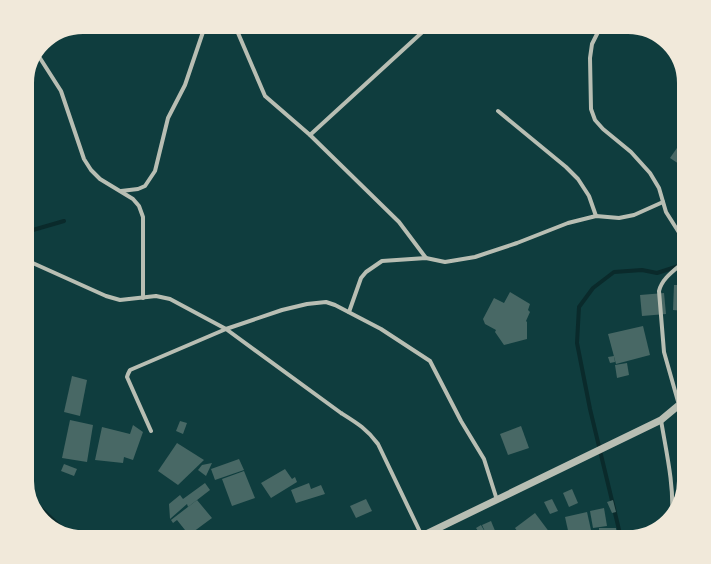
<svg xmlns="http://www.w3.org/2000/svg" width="711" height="564" viewBox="0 0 711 564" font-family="'PT Serif',serif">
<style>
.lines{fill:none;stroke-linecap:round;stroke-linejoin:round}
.stream{stroke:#0a2a2b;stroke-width:4}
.building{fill:#486865}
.minor{stroke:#b8beb3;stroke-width:4}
.tertiary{stroke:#b8beb3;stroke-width:7}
.rim{fill:none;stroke:#f1e9da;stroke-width:2}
</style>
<rect width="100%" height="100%" fill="#0f3d3e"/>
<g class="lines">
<g class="stream">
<polyline points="26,232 64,221"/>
<polyline points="36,504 66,532"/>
<polyline points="621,538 590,409 577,343 579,307 593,288 614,272 642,270 657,273 685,264"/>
</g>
</g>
<g class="building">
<polygon points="545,26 552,26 554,29 549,32"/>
<polygon points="679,145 685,150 685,168 670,158"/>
<polygon points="674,285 685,285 685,311 673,310"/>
<polygon points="510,292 530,304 528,310 530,312 526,321 527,322 527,339 504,345 495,332 496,330 485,324 483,319 494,298 504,303"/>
<polygon points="664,293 666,314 642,316 640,295"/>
<polygon points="643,326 650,355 616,364 608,334"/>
<polygon points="614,356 615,362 610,363 608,357"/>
<polygon points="627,363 629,375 617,378 615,365"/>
<polygon points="72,376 87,380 80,416 64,412"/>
<polygon points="70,420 93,425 87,462 62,458"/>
<polygon points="180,421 187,423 183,434 176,431"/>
<polygon points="133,425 143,432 133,460 124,457 123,463 95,460 102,427 130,434"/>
<polygon points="521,426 529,448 508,455 500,434"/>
<polygon points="177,443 204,460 178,485 158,471"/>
<polygon points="239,459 244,470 215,480 211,469"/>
<polygon points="212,463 206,476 198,470 202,465"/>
<polygon points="64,464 77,469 74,476 61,471"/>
<polygon points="285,469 292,479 295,477 297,482 271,498 261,483"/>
<polygon points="244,471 255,498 232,506 222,479"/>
<polygon points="205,483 210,490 188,507 187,504 170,519 169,504 180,495 183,499"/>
<polygon points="309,483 311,489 321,485 325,494 296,503 291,490"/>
<polygon points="572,489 578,503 569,507 563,493"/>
<polygon points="366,499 372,511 356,518 350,506"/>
<polygon points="552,499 558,511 550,514 544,502"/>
<polygon points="197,500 212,518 189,535 177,520 173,523 171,520"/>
<polygon points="613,500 616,512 612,513 607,502"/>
<polygon points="604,508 607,526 593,528 590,511"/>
<polygon points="587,512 591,530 569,535 565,517"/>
<polygon points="535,513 550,533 542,538 522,538 515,528"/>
<polygon points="491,521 498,538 488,538 482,525"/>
<polygon points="481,525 485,532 480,534 476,528"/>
<polygon points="599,528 616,528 617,538 599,538"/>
<polygon points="160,531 165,537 163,538 159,538 156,534"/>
<polygon points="579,534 580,538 571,538 570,536"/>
</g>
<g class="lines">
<g class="minor">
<polyline points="235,26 265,96 310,135 399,222 426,258"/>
<polyline points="601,26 592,44 590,58 591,109 595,120 603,129 631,152 650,173 659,188 666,212 685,242"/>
<polyline points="38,55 61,91 84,159 91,170 100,179 133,199 139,206 143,217 143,298"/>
<polyline points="498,111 566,167 578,179 589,196 596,216"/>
<polyline points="310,135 429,26"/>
<polyline points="121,191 138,189 145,186 155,171 168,118 185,85 205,26"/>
<path d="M 26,260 L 106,296 L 120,300 L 156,296 L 170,299 L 226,329 L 341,413 C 357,423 367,429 378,444 L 422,536"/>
<polyline points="349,312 361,278 366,272 382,261 426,258 445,262 475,257 517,243 568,223 596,216 619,218 634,215 663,202"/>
<path d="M 679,405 L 664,352 L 659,291 C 662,278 675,270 685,261"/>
<path d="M 661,420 C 666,451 674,484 672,515"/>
<polyline points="151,431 127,377 128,374 130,370 226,329 282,310 307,304 326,302 335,305 381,329 430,361 461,421 484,459 497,500"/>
</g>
<polyline class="tertiary" points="415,538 422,536 661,420 679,405 685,403"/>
</g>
<path d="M0 0H711V564H0ZM83 33H628A50 50 0 0 1 678 83V481A50 50 0 0 1 628 531H83A50 50 0 0 1 33 481V83A50 50 0 0 1 83 33Z" fill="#f1e9da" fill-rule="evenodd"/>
<path class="rim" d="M83 33H628A50 50 0 0 1 678 83V481A50 50 0 0 1 628 531H83A50 50 0 0 1 33 481V83A50 50 0 0 1 83 33Z"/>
</svg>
